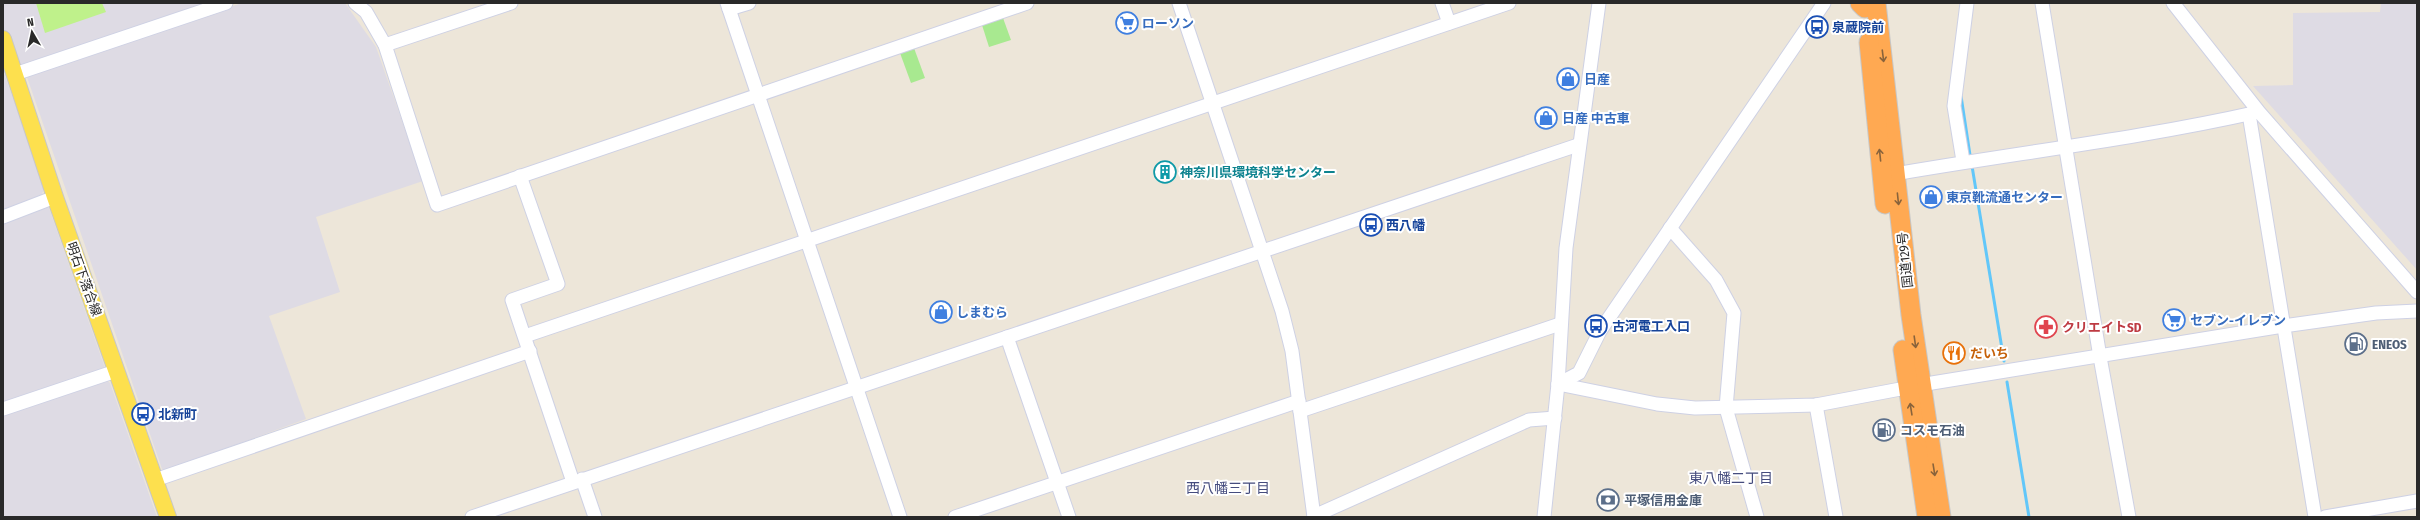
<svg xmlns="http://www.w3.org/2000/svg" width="2420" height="520" viewBox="0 0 2420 520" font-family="'Fira Sans Condensed','Noto Sans JP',sans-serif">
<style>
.industrial{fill:#dedbe4}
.green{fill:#a8e990}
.pitch{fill:#bff18b}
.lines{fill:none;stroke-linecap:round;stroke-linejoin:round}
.stream{stroke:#62c7f9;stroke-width:3}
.minor-casing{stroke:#ced1e4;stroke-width:15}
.major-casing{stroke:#c7c7c7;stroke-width:18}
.highway-casing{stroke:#c7c7c7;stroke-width:21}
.minor{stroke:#fff;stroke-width:13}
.major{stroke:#fde04e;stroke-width:16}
.highway{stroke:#ffa952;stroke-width:19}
.oneway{stroke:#89633b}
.labels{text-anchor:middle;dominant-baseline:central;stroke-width:4;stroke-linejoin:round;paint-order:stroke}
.shop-label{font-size:13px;font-weight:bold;fill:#366cbe;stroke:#fff;text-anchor:start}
.transit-label{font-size:13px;font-weight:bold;fill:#164399;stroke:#fff;text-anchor:start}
.culture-label{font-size:13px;font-weight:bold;fill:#0d838f;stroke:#fff;text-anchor:start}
.street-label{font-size:13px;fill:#292929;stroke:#fff}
.health-label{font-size:13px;font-weight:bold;fill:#be3a42;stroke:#fff;text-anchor:start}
.service-label{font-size:13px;font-weight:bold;fill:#4e5e75;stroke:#fff;text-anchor:start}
.food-label{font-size:13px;font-weight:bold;fill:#c56008;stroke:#fff;text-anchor:start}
.neighbourhood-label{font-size:14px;fill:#454c7e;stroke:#fff}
</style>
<rect width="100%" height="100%" fill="#ede6d9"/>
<g class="industrial">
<polygon points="3,3 203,3 4,73 45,188 40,197 3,211"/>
<polygon points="242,3 345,3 376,47 423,181 316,217 340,292 269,316 306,419 166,470 162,469 27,77 29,74"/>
<polygon points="2381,3 2417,3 2417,270 2253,86 2293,85 2293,13 2380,12"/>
<polygon points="45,206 49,208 105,368 3,404 3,222"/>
<polygon points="106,380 110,383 157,517 3,517 3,414"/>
</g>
<g class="green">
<polygon points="1003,18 1011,40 989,47 982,25"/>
<polygon points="914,48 925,78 911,83 900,53"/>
</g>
<polygon class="pitch" points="36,3 102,3 106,12 45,33"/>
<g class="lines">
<g class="stream">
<polyline points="1961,96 1970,155"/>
<polyline points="1972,166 2004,361"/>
<polyline points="2007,382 2029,517"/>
</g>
<g class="minor-casing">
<g id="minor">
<polyline points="355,3 366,12 385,45 437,205 1027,3"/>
<polyline points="727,3 900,517"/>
<polyline points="1179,3 1282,311 1292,351 1314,517"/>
<polyline points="1442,3 1449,23"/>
<polyline points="2042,3 2100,357 2129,517"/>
<polyline points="2173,3 2259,112 2417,292"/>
<polyline points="729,9 749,3"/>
<polyline points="385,45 511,3"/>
<polyline points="15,74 226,3"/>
<polyline points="2249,114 2315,517"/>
<polyline points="1963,161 1954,106 1967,3"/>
<path d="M 1895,174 C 2016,153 2138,139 2258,112"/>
<polyline points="520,176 558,284 512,300 573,482"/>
<polyline points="3,217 55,197"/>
<polyline points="1670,228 1716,280 1734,313 1726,408 1757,517"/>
<polyline points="525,336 1509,3"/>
<polyline points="1007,337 1069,517"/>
<polyline points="1558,384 1657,404 1695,408 1816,405 1932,383 2283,326 2376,313 2417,311"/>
<polyline points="1558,384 1579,373 1600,331 1824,3"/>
<polyline points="1816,405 1836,517"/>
<polyline points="3,409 116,371"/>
<polyline points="1300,411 1560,324"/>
<polyline points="582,479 595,517"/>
<polyline points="155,480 530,351"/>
<polyline points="1314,516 1529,420 1555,418"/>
<polyline points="472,517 1578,145"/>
<polyline points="955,517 1299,401"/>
<polyline points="1544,517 1558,384 1566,248 1599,3"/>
<polyline points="2325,517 2417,501"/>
</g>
</g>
<g class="major-casing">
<polyline id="major" points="3,39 55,197 168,517"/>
</g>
<g class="highway-casing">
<g id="highway">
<polyline points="1860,3 1865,8"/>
<polyline points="1876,3 1911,315 1941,517"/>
<polyline points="1869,42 1885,204"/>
<polyline points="1903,350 1927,517"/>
</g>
</g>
<use href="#minor" class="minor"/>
<use href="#major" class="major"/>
<use href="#highway" class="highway"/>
</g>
<defs><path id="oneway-shaft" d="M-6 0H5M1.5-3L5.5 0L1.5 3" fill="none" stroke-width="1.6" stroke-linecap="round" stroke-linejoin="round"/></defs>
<g class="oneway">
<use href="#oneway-shaft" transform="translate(1883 56) rotate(83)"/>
<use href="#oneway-shaft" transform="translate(1880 155) rotate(-96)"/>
<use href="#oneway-shaft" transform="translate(1898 199) rotate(84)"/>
<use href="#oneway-shaft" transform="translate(1915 342) rotate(82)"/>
<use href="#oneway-shaft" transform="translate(1911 409) rotate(-99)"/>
<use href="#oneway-shaft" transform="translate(1934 470) rotate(81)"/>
</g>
<defs>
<g id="supermarket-ring" transform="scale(1.15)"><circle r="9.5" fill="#fff" stroke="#3f7fe0" stroke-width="1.5"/><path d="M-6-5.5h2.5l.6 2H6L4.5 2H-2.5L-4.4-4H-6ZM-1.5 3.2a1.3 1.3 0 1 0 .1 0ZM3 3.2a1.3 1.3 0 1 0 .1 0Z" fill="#3f7fe0"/></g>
<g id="bus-ring" transform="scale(1.15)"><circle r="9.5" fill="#fff" stroke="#1a4fb4" stroke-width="1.5"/><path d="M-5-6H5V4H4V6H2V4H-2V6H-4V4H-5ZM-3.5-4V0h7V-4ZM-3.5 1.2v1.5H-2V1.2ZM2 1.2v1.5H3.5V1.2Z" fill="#1a4fb4"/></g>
<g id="shop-ring" transform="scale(1.15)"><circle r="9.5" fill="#fff" stroke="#3f7fe0" stroke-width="1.5"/><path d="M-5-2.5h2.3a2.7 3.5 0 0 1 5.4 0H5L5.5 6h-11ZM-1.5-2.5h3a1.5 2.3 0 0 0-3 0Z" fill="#3f7fe0"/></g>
<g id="building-ring" transform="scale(1.15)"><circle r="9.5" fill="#fff" stroke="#0f9aa8" stroke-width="1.5"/><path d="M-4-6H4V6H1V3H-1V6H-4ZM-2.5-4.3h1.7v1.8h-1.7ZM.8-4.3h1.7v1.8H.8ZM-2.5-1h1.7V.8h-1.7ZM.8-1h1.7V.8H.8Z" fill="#0f9aa8"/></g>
<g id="pharmacy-ring" transform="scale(1.15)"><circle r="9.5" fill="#fff" stroke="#e0444e" stroke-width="1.5"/><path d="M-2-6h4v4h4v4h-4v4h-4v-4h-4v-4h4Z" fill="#e0444e"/></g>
<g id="fuel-ring" transform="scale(1.15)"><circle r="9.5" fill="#fff" stroke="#5c6f8a" stroke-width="1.5"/><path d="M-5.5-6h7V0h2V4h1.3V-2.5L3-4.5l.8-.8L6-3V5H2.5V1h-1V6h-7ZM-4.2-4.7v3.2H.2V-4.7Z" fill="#5c6f8a"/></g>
<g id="restaurant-ring" transform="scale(1.15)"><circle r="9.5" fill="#fff" stroke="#e8710a" stroke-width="1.5"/><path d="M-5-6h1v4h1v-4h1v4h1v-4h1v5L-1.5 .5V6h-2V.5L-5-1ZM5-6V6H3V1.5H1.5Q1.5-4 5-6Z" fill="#e8710a"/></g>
<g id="bank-ring" transform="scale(1.15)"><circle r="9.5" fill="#fff" stroke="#5c6f8a" stroke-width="1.5"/><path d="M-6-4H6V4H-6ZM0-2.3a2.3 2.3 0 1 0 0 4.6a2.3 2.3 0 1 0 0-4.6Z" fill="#5c6f8a"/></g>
</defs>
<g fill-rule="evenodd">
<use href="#supermarket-ring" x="1127" y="23"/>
<use href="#bus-ring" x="1817" y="27"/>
<use href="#shop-ring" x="1568" y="79"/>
<use href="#shop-ring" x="1546" y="118"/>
<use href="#building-ring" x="1165" y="172"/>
<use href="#shop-ring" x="1931" y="197"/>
<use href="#bus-ring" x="1371" y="225"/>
<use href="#shop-ring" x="941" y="312"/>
<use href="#supermarket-ring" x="2174" y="320"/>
<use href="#bus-ring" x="1596" y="326"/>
<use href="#pharmacy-ring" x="2046" y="327"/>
<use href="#fuel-ring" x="2356" y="344"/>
<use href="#restaurant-ring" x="1954" y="353"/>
<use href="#bus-ring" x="143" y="414"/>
<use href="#fuel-ring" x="1884" y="430"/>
<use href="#bank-ring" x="1608" y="500"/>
</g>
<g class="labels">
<g class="shop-label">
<text x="1142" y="23">ローソン</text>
<text x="1584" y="79">日産</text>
<text x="1562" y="118">日産 中古車</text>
<text x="1946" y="197">東京靴流通センター</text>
<text x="956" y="312">しまむら</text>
<text x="2190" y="320">セブン-イレブン</text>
</g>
<g class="transit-label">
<text x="1832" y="27">泉蔵院前</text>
<text x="1386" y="225">西八幡</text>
<text x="1612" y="326">古河電工入口</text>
<text x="158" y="414">北新町</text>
</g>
<g class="culture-label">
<text x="1180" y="172">神奈川県環境科学センター</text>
</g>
<g class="street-label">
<text transform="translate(1905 260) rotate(-96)">国道129号</text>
<text transform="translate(84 279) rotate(70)">明石下落合線</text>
</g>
<g class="health-label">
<text x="2062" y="327">クリエイトSD</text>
</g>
<g class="service-label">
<text x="2372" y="344">ENEOS</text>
<text x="1900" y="430">コスモ石油</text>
<text x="1624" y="500">平塚信用金庫</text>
</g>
<g class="food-label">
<text x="1970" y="353">だいち</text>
</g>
<g class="neighbourhood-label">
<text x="1731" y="478">東八幡二丁目</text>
<text x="1228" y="488">西八幡三丁目</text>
</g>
</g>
<rect width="2420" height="520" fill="none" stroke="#292929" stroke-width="8"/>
<g transform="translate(32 32) rotate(351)" stroke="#ffffff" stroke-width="3" paint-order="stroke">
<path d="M0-3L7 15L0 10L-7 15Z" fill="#292929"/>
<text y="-6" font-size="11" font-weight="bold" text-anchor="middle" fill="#292929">N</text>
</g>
</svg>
